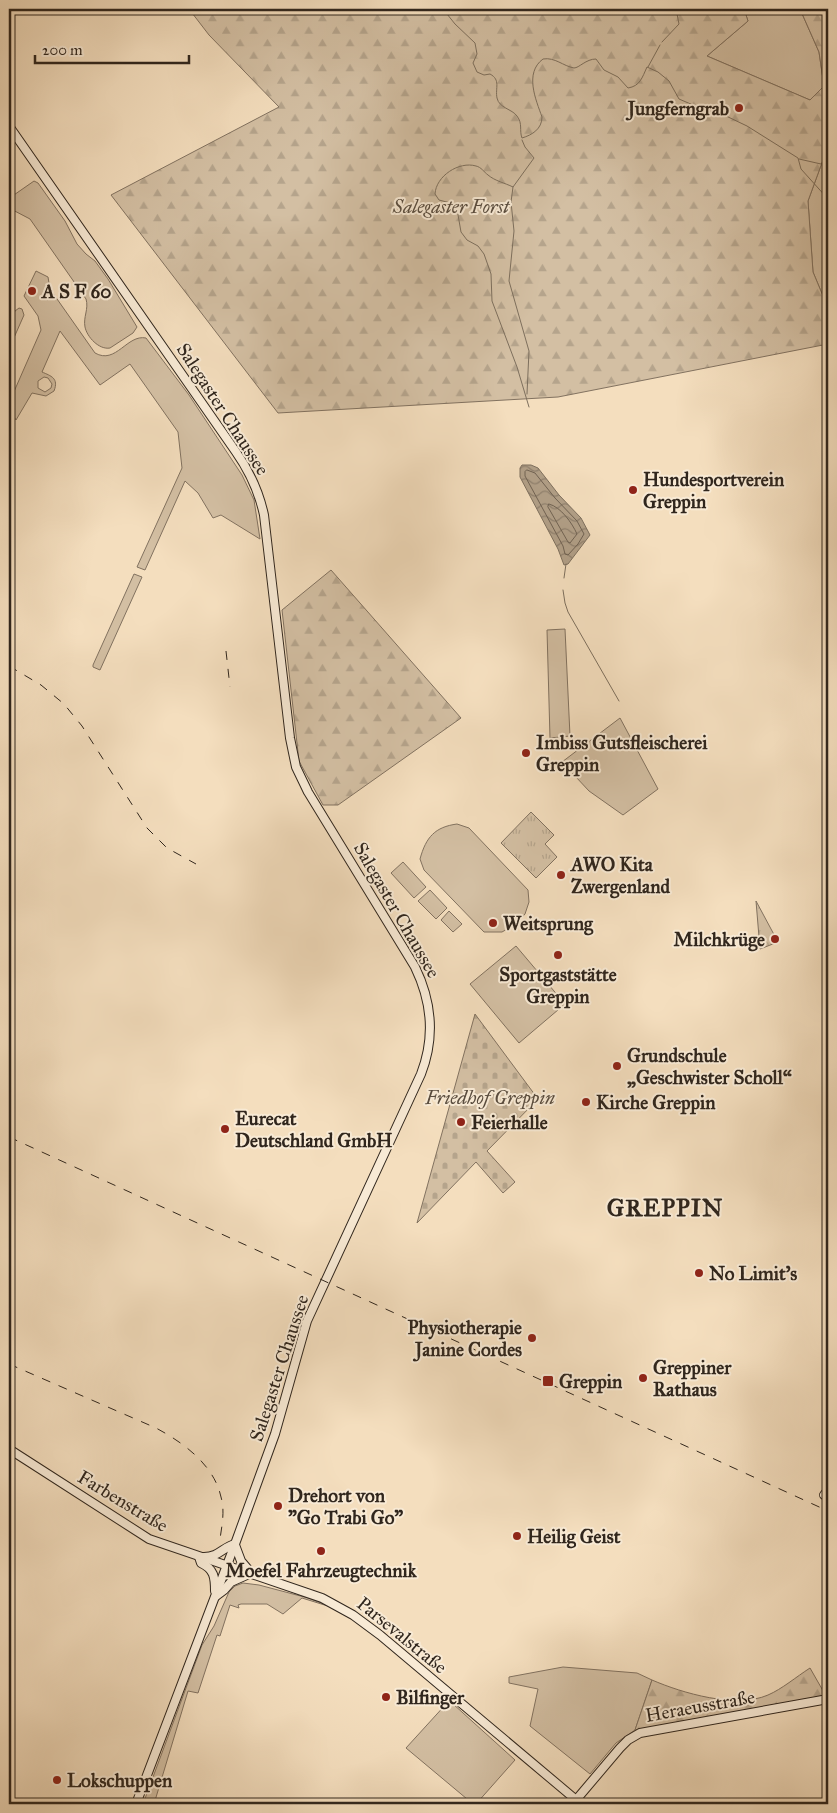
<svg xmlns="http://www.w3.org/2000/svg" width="837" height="1813" viewBox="0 0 837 1813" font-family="'IM FELL Great Primer',serif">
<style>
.green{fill:#d3bfa3;stroke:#827260;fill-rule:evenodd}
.forest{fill:url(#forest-firs);stroke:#827260}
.cemetery{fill:url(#cemetery-stones);stroke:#827260}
.park{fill:url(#park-tufts);stroke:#827260}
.water{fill:url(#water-waves);stroke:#7d6f5d}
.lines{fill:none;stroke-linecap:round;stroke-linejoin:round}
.shore{stroke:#706252;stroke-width:1}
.stream{stroke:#7d6f5d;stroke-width:1}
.secondary-casing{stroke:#30261d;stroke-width:10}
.secondary{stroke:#f8ead5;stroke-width:8}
.rail{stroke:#30261d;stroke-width:1;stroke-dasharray:9 9;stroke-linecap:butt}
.poi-dot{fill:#8f2418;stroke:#f8ead5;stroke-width:2}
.labels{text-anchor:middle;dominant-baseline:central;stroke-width:4;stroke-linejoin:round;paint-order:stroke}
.poi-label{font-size:19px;font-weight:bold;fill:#30261d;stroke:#f8ead5;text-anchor:start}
.park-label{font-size:19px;font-style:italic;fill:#594c3e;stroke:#f8ead5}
.street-label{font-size:19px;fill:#30261d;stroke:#f8ead5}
.district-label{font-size:24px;font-weight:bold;letter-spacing:1px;fill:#30261d;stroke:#f8ead5}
</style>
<defs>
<pattern id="forest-firs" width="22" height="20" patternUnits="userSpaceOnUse" patternTransform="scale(1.25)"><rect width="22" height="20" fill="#d3bfa3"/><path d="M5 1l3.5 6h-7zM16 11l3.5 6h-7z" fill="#b5a48c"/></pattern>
<pattern id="cemetery-stones" width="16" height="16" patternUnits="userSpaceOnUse" patternTransform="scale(1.25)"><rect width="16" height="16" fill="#d3bfa3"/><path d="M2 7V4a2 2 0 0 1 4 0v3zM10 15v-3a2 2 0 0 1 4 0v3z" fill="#b5a48c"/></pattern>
<pattern id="park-tufts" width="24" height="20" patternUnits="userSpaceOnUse" patternTransform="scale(1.25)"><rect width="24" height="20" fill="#d3bfa3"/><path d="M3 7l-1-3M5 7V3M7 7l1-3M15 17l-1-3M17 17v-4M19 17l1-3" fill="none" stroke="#b5a48c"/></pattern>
<pattern id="water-waves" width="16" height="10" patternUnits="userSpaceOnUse" patternTransform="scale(1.25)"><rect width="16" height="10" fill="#b19f87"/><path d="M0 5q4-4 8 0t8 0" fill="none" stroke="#90816e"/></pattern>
</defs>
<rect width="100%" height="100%" fill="#f4debe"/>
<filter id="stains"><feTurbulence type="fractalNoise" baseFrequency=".004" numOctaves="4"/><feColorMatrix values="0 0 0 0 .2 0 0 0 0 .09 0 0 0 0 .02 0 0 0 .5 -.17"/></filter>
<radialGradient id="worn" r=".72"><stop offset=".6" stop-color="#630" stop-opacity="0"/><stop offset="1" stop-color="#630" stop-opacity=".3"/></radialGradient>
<g class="green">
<polygon points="744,9 800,9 819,52 824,86 810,100 707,56 748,21"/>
<polygon points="828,157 828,308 813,272 808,201 823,160"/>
<path d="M 34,181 L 38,183 L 65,221 L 77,244 L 86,254 L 95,261 L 108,279 L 137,327 L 133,333 L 110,348 C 99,350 87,337 85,327 C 83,317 89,309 86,299 L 30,219 L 9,208 L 9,199 L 11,197 Z"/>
<path d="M 36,271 L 48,277 L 50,289 L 95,353 C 116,365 127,334 146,338 L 189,395 L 242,475 L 254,500 L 260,539 L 221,515 L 213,518 L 198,493 L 185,481 L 145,570 L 137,567 L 182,468 L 178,432 L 130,364 L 100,385 L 60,331 L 42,372 C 51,376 59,378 54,391 L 46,396 L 32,393 L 16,420 L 12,413 L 9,403 L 41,330 L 38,316 L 24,296 ZM 44,377 L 48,378 L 52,384 L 51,388 L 45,392 L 38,388 L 38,381 Z"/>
<polygon points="19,308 22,309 24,315 9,349 10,325 9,323 15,311"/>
<polygon points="134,574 142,577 100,670 93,667 93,665"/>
<polygon points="565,629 570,736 550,738 547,630"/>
<polygon points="620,718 658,789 623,815 589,791 562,762"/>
<path d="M 457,824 L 469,828 L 528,890 L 529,902 L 525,914 L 516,924 L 502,932 L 484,932 L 424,870 L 420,859 C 426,837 435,827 457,824 Z"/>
<polygon points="403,862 426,887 414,898 391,873"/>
<polygon points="430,890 447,908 436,919 418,901"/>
<polygon points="449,911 462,924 453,932 441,920"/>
<polygon points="516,946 565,1004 519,1043 470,984"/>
<polygon points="243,1583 259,1585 308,1598 331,1607 302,1598 283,1614 267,1604 241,1604 238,1605 239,1608 230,1605 220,1636 217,1635 198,1693 188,1691 154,1804 143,1804 202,1645 214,1626 229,1592 235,1586"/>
<polygon points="563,1667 637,1673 652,1680 635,1730 616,1743 590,1774 530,1726 538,1689 509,1683 509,1677"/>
<polygon points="447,1703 452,1703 515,1760 476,1804 473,1804 406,1748"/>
</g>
<g class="forest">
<polygon points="189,9 744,9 748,21 707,56 810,100 824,86 819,52 800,9 828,9 828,157 823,160 808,201 813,272 828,308 828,344 558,397 278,413 111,195 279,107 209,35"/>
<polygon points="331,570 461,718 338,805 323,805 299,761 282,610"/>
<path d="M 810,1668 L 826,1696 L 635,1730 L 652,1680 C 682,1693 736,1709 768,1695 C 782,1689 796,1677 810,1668 Z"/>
</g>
<polygon class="cemetery" points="475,1014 538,1099 487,1151 515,1182 503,1193 476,1162 417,1223"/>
<g class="park">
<polygon points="531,812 554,835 545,844 557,857 536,878 501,843"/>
<polygon points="756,901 778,942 760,949"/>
</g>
<polygon class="water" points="522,465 531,465 538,468 559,495 581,518 590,535 568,564 564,565 558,549 520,477 520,468"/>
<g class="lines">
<g class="shore">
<polygon points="527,470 535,473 555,498 577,521 584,534 578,544 568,555 565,554 563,546 525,476 525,472"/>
<path d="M 549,504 C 561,507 572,523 577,534 L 570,543 L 568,542 L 548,507 Z"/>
</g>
<g class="stream">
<path d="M 436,9 L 447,14 L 455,24 L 475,43 L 477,54 L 473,63 L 477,72 L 484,75 L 490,74 C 501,80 495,88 497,98 C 499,108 512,109 517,116 C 523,124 519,130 522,138 C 532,135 542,129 542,117 C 536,100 524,73 543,59 C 555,57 563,66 574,68 C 579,68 586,59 596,59 L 604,70 L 618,77 L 628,88 C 640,86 642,78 647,67 L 658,72 L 669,81 L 679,99 L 700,108 L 724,115 L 747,126 L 798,158 L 801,169 L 828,199"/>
<polyline points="662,42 679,24 676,9"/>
<polyline points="648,67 660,45"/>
<path d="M 522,140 L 525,147 L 534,158 L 513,187 C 505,183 495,181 488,175 C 484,172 481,167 476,166 C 459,161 436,176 435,194 L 439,200 L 454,204 L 457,209 L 461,232 L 467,240 L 478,246 L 484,254 L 491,274 L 492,301 L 517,367 L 529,407"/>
<polyline points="799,159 821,164 828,156"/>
<polyline points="513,187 511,202 514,231 509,281 529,351 527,394"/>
<polyline points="564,578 566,564"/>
<polyline points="563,590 565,603 568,612 619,701"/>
</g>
<g class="secondary-casing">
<g id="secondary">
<path d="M 9,126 L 236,452 C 250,472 259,492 264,515 L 290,738 L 296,767 L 308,792 L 415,967 C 432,1002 435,1038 421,1074 L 307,1321 L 275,1434 L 235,1544 L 136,1804"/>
<polyline points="9,1449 149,1539 322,1598 353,1615 380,1635 581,1804"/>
<polyline points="824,1495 828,1490"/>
<polyline points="235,1545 241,1561 247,1568 249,1574"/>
<path d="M 199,1557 L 201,1563 C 214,1569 215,1577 215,1591"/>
<path d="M 204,1557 C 219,1557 223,1547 235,1544"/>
<polyline points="216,1596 224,1590 231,1582 249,1574"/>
<polyline points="576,1800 620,1748 628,1740 640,1733 828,1699"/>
</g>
</g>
<use href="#secondary" class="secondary"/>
<g class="rail">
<polyline points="226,651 230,687"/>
<polyline points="9,666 41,685 64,704 82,726 147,828 167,848 196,864"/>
<polyline points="9,1137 828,1511"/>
<path d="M 9,1364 L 156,1428 C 184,1443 214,1465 221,1497 C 225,1511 222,1525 220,1539"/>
</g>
</g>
<g class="poi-dot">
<circle cx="739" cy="108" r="5"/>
<circle cx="32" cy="291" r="5"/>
<circle cx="633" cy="490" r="5"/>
<circle cx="526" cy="753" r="5"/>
<circle cx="561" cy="875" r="5"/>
<circle cx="493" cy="923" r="5"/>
<circle cx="775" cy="939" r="5"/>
<circle cx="558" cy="955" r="5"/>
<circle cx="617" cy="1066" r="5"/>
<circle cx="586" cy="1102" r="5"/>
<circle cx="461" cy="1122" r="5"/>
<circle cx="225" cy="1129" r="5"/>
<circle cx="699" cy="1273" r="5"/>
<circle cx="532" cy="1338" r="5"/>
<circle cx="643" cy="1378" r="5"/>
<rect x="542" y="1375" width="12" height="12" rx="2.5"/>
<circle cx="278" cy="1506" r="5"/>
<circle cx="517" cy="1536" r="5"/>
<circle cx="321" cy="1551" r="5"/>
<circle cx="386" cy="1697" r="5"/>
<circle cx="57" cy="1780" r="5"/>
</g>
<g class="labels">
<g class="poi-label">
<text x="729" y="108" text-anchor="end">Jungferngrab</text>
<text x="42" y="291">A S F 60</text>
<text x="643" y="479">Hundesportverein<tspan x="643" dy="22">Greppin</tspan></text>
<text x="536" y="742">Imbiss Gutsfleischerei<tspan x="536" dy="22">Greppin</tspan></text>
<text x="571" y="864">AWO Kita<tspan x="571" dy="22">Zwergenland</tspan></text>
<text x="503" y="923">Weitsprung</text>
<text x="765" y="939" text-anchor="end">Milchkrüge</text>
<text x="558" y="974" text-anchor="middle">Sportgaststätte<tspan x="558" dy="22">Greppin</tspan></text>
<text x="627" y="1055">Grundschule<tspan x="627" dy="22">„Geschwister Scholl“</tspan></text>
<text x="596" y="1102">Kirche Greppin</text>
<text x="235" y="1118">Eurecat<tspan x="235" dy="22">Deutschland GmbH</tspan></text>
<text x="471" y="1122">Feierhalle</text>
<text x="709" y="1273">No Limit's</text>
<text x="522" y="1327" text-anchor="end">Physiotherapie<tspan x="522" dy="22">Janine Cordes</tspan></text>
<text x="653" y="1367">Greppiner<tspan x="653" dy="22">Rathaus</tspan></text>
<text x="559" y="1381">Greppin</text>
<text x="288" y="1495">Drehort von<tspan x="288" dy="22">"Go Trabi Go"</tspan></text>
<text x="527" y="1536">Heilig Geist</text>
<text x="321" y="1570" text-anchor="middle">Moefel Fahrzeugtechnik</text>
<text x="396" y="1697">Bilfinger</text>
<text x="67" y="1780">Lokschuppen</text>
</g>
<g class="park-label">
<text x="451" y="206">Salegaster Forst</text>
<text x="490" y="1097">Friedhof Greppin</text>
</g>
<g class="street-label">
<text transform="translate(223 409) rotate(57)">Salegaster Chaussee</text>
<text transform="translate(397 910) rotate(60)">Salegaster Chaussee</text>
<text transform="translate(279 1368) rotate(-72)">Salegaster Chaussee</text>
<text transform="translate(123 1501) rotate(31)">Farbenstraße</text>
<text transform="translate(402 1635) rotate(39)">Parsevalstraße</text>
<text transform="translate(700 1706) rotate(-10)">Heraeusstraße</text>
</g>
<g class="district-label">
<text x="665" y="1208">GREPPIN</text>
</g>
</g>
<rect width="837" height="1813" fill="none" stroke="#f4debe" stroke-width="30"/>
<rect x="10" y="10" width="817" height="1793" fill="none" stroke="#30261d" stroke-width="2.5"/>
<rect x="15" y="15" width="807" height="1783" fill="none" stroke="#30261d"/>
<path d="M35 55v8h154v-8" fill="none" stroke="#30261d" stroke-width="2.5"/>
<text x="42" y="55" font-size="15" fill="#30261d" stroke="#f8ead5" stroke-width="4" paint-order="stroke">200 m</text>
<rect width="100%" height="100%" filter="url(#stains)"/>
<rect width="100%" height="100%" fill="url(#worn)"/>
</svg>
